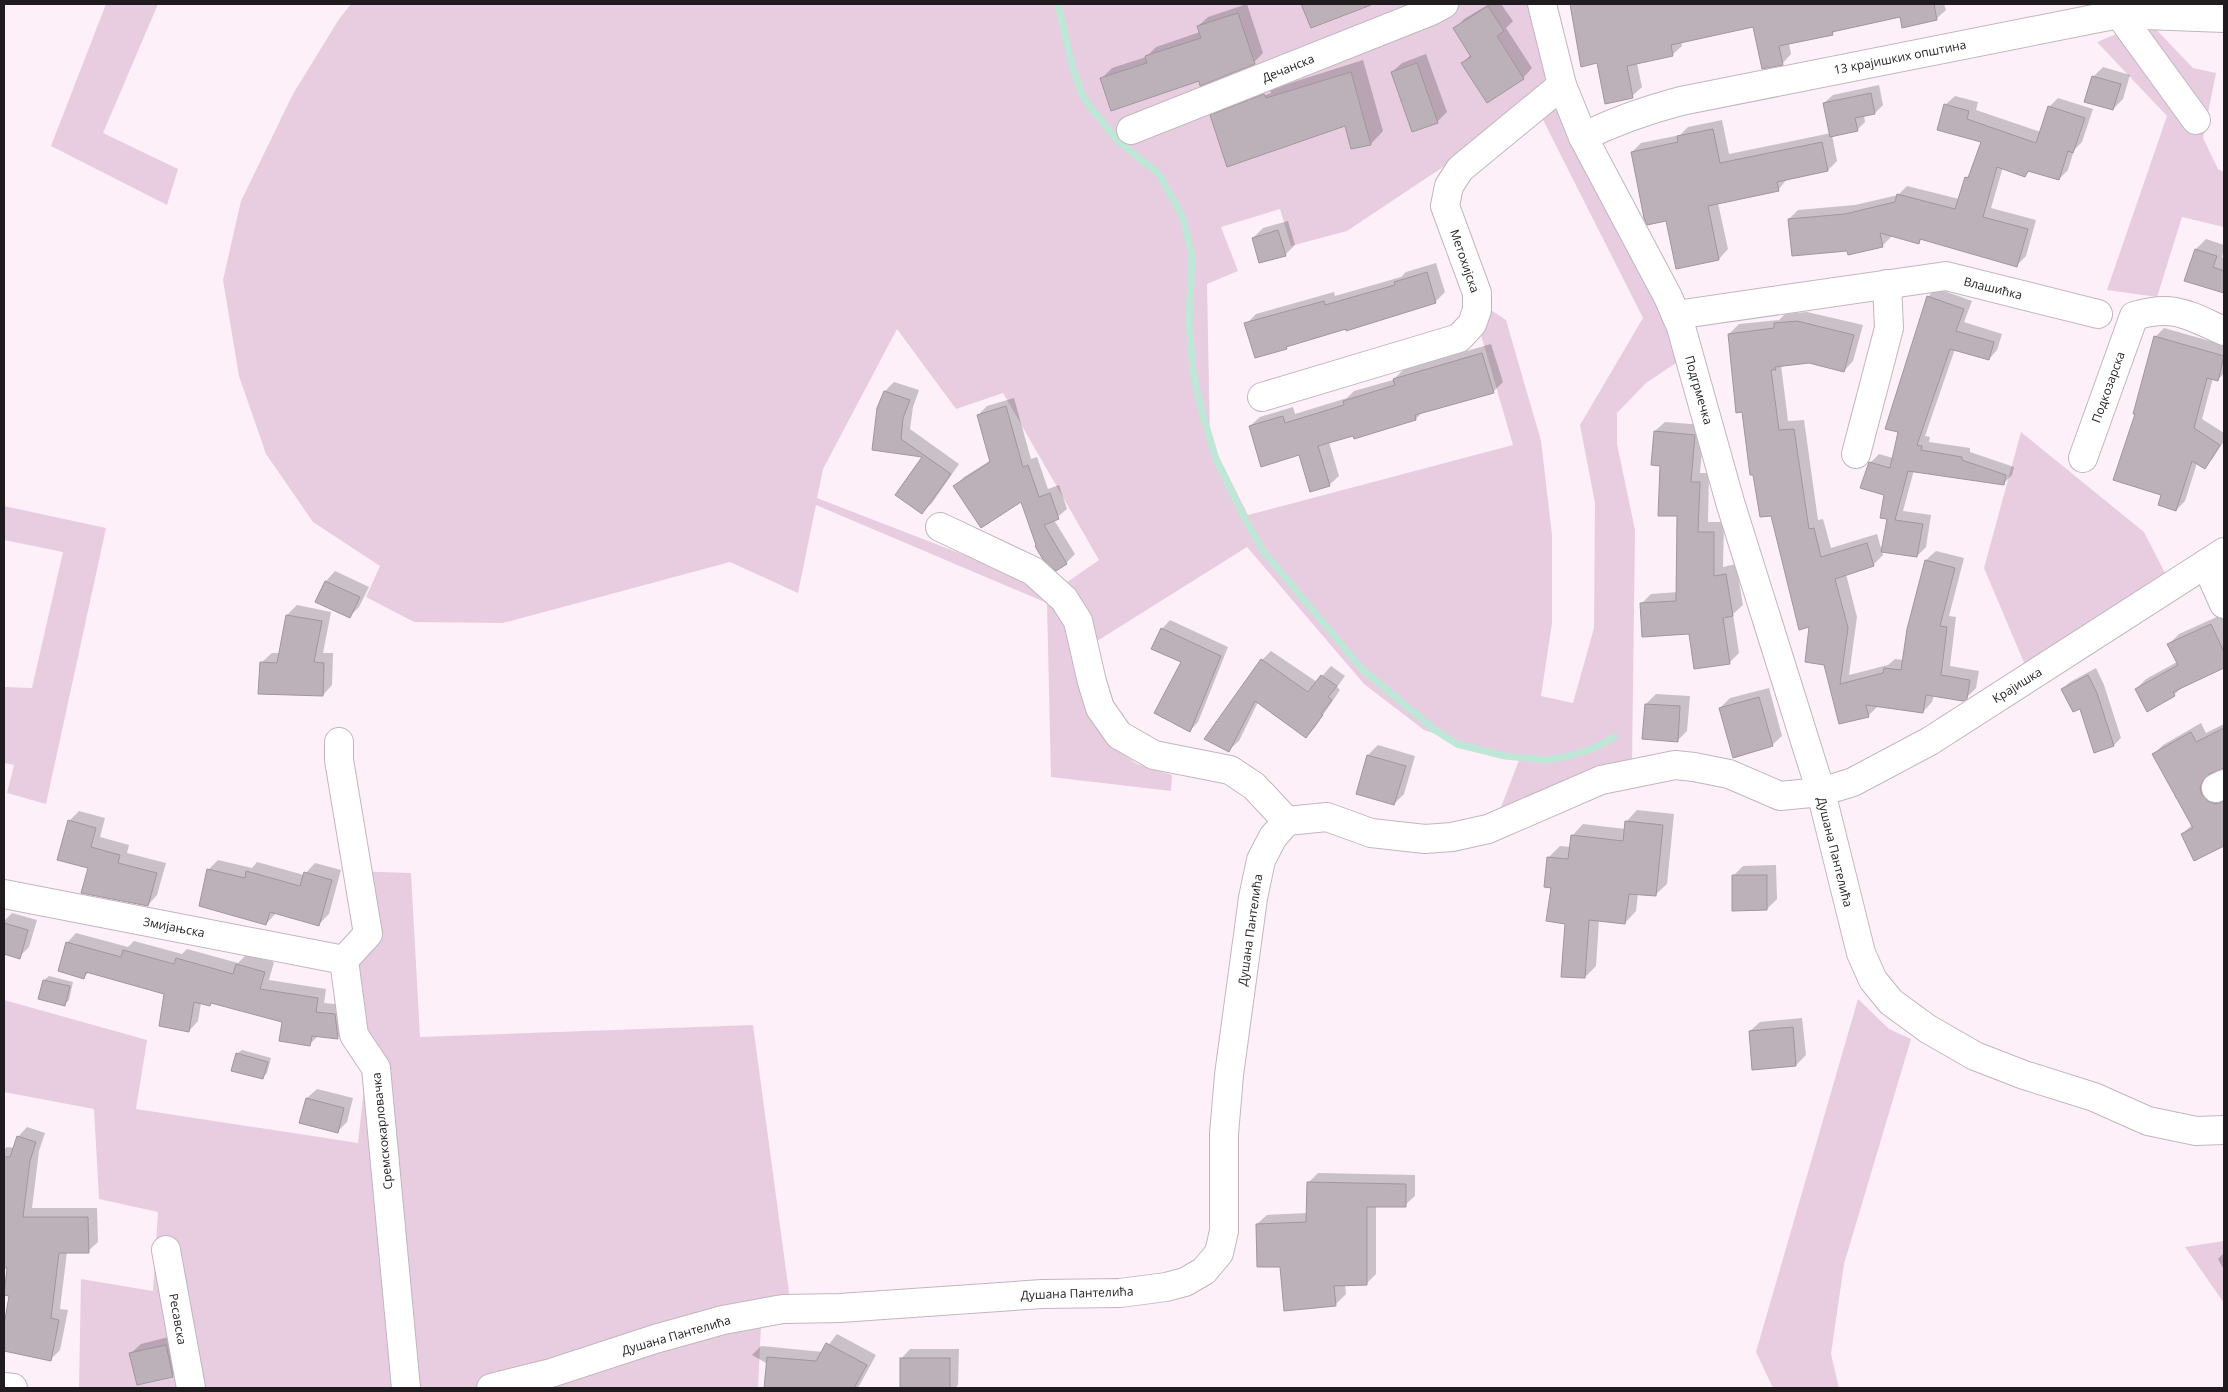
<svg xmlns="http://www.w3.org/2000/svg" width="2228" height="1392" viewBox="0 0 2228 1392" font-family="'Open Sans',sans-serif">
<style>
.green{fill:#e8cde0}
.shadow{fill:#0003;fill-rule:evenodd}
.lines{fill:none;stroke-linecap:round;stroke-linejoin:round}
.stream{stroke:#bfe7d7;stroke-width:7}
.building{fill:#bcb1b9;stroke:#a1969e}
.minor-casing{stroke:#c2b6be;stroke-width:30}
.minor{stroke:#fff;stroke-width:28}
.labels{text-anchor:middle;dominant-baseline:central;stroke-width:4.5;stroke-linejoin:round;paint-order:stroke}
.street-label{font-size:12px;fill:#201b1e;stroke:#fff}
</style>
<rect width="100%" height="100%" fill="#fdf0f9"/>
<g class="green">
<polygon points="106,4 158,4 103,133 178,169 167,205 51,146"/>
<polygon points="351,4 1529,4 1544,68 1551,85 1443,167 1347,231 1291,246 1280,209 1221,227 1238,271 1207,284 1210,439 1248,515 1513,445 1477,321 1485,306 1506,320 1541,441 1552,535 1552,623 1541,696 1573,703 1594,628 1595,503 1580,425 1643,318 1540,114 1557,99 1682,359 1646,383 1617,413 1617,444 1635,530 1632,763 1500,810 1519,760 1424,730 1364,684 1247,547 1094,643 1063,585 1099,560 1003,393 956,409 897,329 823,469 817,498 1052,589 1068,613 1092,715 1107,743 1137,764 1172,775 1171,791 1051,777 1047,603 816,505 798,593 730,562 503,623 414,622 366,597 380,566 313,522 266,454 239,376 223,280 241,201 293,94 339,19"/>
<polygon points="2148,21 2193,68 2216,73 2203,138 2218,169 2224,172 2224,227 2182,217 2157,297 2107,290 2167,116 2097,42"/>
<polygon points="2021,432 2144,532 2167,577 2025,665 1984,568"/>
<polygon points="4,506 106,528 46,804 7,793 14,765 4,763 4,687 32,688 63,552 4,540"/>
<polygon points="351,871 411,873 420,1037 753,1025 790,1300 762,1305 758,1388 79,1388 81,1279 153,1291 158,1212 99,1199 94,1109 4,1092 4,1000 147,1040 136,1109 358,1143 366,1070"/>
<polygon points="1858,999 1889,1029 1911,1039 1844,1264 1831,1354 1839,1388 1773,1388 1756,1352"/>
<polygon points="2224,1241 2224,1303 2185,1247"/>
</g>
<g class="shadow">
<polygon points="1247,4 1263,53 1254,62 1199,79 1102,78 1112,68 1146,57 1156,47 1200,32 1198,26 1208,17"/>
<polygon points="1489,4 1501,4 1513,21 1506,28 1532,68 1523,78 1463,63 1471,54 1455,29 1464,19"/>
<polygon points="1571,4 1944,4 1946,10 1936,19 1901,16 1837,29 1832,34 1789,43 1791,54 1782,64 1754,26 1681,41 1682,46 1672,55 1637,63 1642,87 1632,96 1598,62 1582,65"/>
<polygon points="1426,54 1447,112 1437,122 1392,72 1402,63"/>
<path d="M 1363,60 L 1383,131 L 1371,144 L 1352,148 L 1346,125 L 1211,116 L 1224,104 ZM 1270,90 L 1271,93 L 1224,111 L 1224,109 Z"/>
<polygon points="2103,67 2130,75 2123,99 2113,109 2093,77"/>
<polygon points="1879,85 1883,105 1875,113 1864,115 1865,122 1857,130 1832,135 1837,161 1828,170 1787,179 1778,190 1718,203 1728,249 1719,259 1667,220 1632,152 1641,143 1680,135 1688,127 1722,120 1729,154 1831,133 1824,103 1833,95"/>
<polygon points="1955,96 1978,102 1976,110 2041,132 2049,107 2058,98 2093,109 2082,142 2074,150 2068,170 2059,179 2030,170 2025,175 2003,167 1991,208 2036,220 2026,256 2017,265 1922,239 1919,242 1891,235 1891,237 1882,246 1848,249 1789,219 1798,210 1855,205 1898,195 1907,186 1959,199 1966,178 1971,173 1983,141 1945,105"/>
<polygon points="1288,221 1295,245 1285,255 1253,238 1263,228"/>
<polygon points="2206,239 2224,245 2222,258 2224,258 2224,291 2186,280 2196,249"/>
<polygon points="1436,263 1445,292 1435,302 1289,345 1286,348 1246,324 1256,314 1334,292 1335,296 1401,277 1406,272"/>
<polygon points="1936,288 1972,301 1964,322 2002,334 1997,350 1989,359 1955,349 1925,436 1930,437 1929,442 1970,448 1970,452 2014,467 2012,475 2004,483 1914,470 1903,511 1931,515 1926,547 1917,556 1888,518 1886,494 1870,463 1879,454 1893,458 1928,297"/>
<polygon points="1807,312 1863,325 1853,361 1844,371 1809,362 1781,365 1788,421 1804,420 1818,520 1823,519 1831,548 1877,534 1883,555 1873,565 1846,574 1857,617 1849,675 1888,665 1895,659 1904,660 1926,560 1936,551 1964,558 1949,616 1956,617 1950,666 1979,671 1976,688 1966,698 1934,695 1932,702 1923,712 1878,706 1868,716 1839,723 1825,664 1771,514 1743,411 1729,334 1739,324 1779,320 1785,314"/>
<polygon points="2164,328 2224,345 2224,373 2218,380 2213,378 2202,419 2224,433 2224,441 2213,458 2204,467 2197,463 2185,501 2176,510 2163,495 2136,413 2155,337"/>
<polygon points="1491,344 1503,382 1493,392 1423,411 1416,419 1329,442 1339,476 1329,485 1299,454 1250,426 1260,417 1293,407 1295,414 1347,398 1354,391 1393,380 1404,369"/>
<polygon points="894,382 919,390 913,407 910,429 959,464 932,503 922,512 924,456 873,449 885,391"/>
<polygon points="1014,398 1031,459 1037,457 1048,489 1059,485 1067,509 1054,520 1075,554 1066,563 1038,545 1021,500 955,486 964,477 991,460 978,415 987,406"/>
<polygon points="1665,422 1704,425 1700,473 1709,473 1708,522 1724,522 1723,567 1736,564 1743,605 1733,614 1739,653 1729,663 1690,633 1641,604 1651,594 1678,592 1679,515 1661,465 1655,431"/>
<polygon points="335,571 369,587 359,607 349,617 316,601 326,581"/>
<polygon points="297,605 331,612 323,653 333,653 332,685 323,695 262,662 272,653 280,653 287,615"/>
<polygon points="2221,615 2224,622 2224,667 2183,686 2174,695 2136,689 2146,679 2177,662 2169,644 2179,634"/>
<polygon points="1170,620 1228,647 1198,722 1190,731 1182,661 1162,629"/>
<polygon points="1271,651 1317,682 1331,666 1345,676 1337,687 1340,690 1315,727 1306,737 1258,702 1239,741 1229,750 1262,660"/>
<polygon points="2096,668 2104,685 2121,738 2114,745 2081,707 2062,689 2070,682"/>
<polygon points="1769,688 1782,736 1772,745 1720,708 1730,698"/>
<polygon points="1656,694 1690,696 1687,731 1677,741 1644,738 1646,704"/>
<polygon points="2201,723 2206,733 2224,724 2224,767 2217,769 2210,776 2224,794 2224,845 2195,859 2182,834 2193,824 2154,754 2163,745"/>
<polygon points="1378,745 1415,756 1404,794 1394,804 1357,793 1368,755"/>
<polygon points="1637,810 1674,814 1667,884 1655,895 1638,893 1636,911 1625,923 1599,920 1596,966 1585,977 1552,886 1548,858 1560,846 1571,847 1572,836 1583,824 1625,829 1626,822"/>
<polygon points="79,811 105,818 100,837 129,845 127,853 166,863 157,895 148,905 89,867 69,821"/>
<polygon points="218,860 252,868 257,862 304,875 315,863 341,870 329,914 319,924 276,913 266,924 208,870"/>
<polygon points="1776,865 1777,899 1767,909 1733,876 1743,866"/>
<polygon points="12,913 37,920 29,947 19,957 4,953 4,921"/>
<polygon points="76,933 128,947 134,941 182,954 187,949 238,963 246,955 274,962 269,980 326,989 324,1003 345,1005 347,1028 338,1037 319,1035 310,1044 283,1021 213,1002 210,1005 201,1003 198,1021 189,1031 166,993 89,972 84,977 67,943"/>
<polygon points="49,976 73,982 69,1000 64,1005 44,980"/>
<polygon points="1802,1018 1806,1055 1796,1065 1750,1031 1760,1022"/>
<polygon points="242,1050 271,1058 267,1073 262,1078 237,1054"/>
<polygon points="317,1089 353,1098 347,1122 337,1132 307,1098"/>
<polygon points="27,1127 45,1133 39,1151 32,1208 97,1208 98,1242 88,1251 67,1252 60,1309 68,1310 60,1350 51,1359 4,1350 4,1331 11,1295 12,1237 4,1236 4,1150 7,1147 15,1148 18,1137"/>
<polygon points="1318,1173 1415,1175 1415,1196 1405,1205 1376,1206 1376,1274 1366,1284 1345,1284 1346,1294 1336,1304 1281,1265 1257,1224 1267,1215 1307,1213 1308,1183"/>
<polygon points="2224,1253 2224,1270 2218,1259"/>
<polygon points="837,1334 876,1355 858,1388 812,1388 799,1381 798,1388 765,1388 768,1364 752,1355 761,1346 823,1352"/>
<polygon points="176,1335 182,1366 172,1376 131,1353 141,1344"/>
<polygon points="910,1349 959,1349 958,1385 955,1388 901,1388 901,1359"/>
</g>
<g class="lines">
<polyline class="stream" points="1058,4 1072,65 1081,92 1088,104 1118,141 1159,174 1183,218 1192,256 1189,322 1193,372 1201,409 1216,459 1245,519 1264,552 1362,669 1435,730 1457,744 1505,756 1546,760 1569,756 1592,749 1614,737"/>
</g>
<g class="building">
<polygon points="1301,4 1371,4 1371,5 1311,28"/>
<polygon points="1570,4 1934,4 1937,20 1902,28 1900,17 1832,32 1833,35 1779,46 1783,65 1762,69 1753,27 1671,45 1673,56 1627,66 1633,98 1605,104 1597,63 1581,67"/>
<polygon points="1488,6 1504,31 1497,36 1524,79 1487,103 1461,63 1471,57 1453,28"/>
<polygon points="1238,13 1255,64 1200,86 1199,81 1111,111 1100,78 1147,63 1145,56 1201,38 1197,26"/>
<polygon points="1417,63 1438,123 1412,132 1391,72"/>
<polygon points="1351,72 1371,145 1351,149 1345,126 1227,167 1210,115 1264,94 1266,98"/>
<polygon points="2092,76 2121,84 2113,110 2084,102"/>
<polygon points="1871,93 1875,114 1855,118 1858,131 1830,137 1823,103"/>
<polygon points="1944,104 1969,111 1967,119 2036,143 2048,106 2085,118 2073,153 2068,151 2059,180 2028,171 2025,177 1997,167 1983,217 2028,229 2017,267 1920,239 1919,244 1880,233 1883,247 1848,255 1847,251 1792,256 1788,219 1845,214 1895,202 1897,194 1955,209 1965,177 1968,178 1981,142 1937,130"/>
<polygon points="1713,129 1720,163 1822,142 1828,171 1777,182 1779,191 1708,206 1719,260 1676,269 1666,221 1647,225 1644,218 1631,152 1678,142 1677,136"/>
<polygon points="1278,230 1286,256 1259,263 1252,238"/>
<polygon points="2195,249 2217,256 2213,267 2224,271 2224,293 2184,281"/>
<polygon points="1427,272 1436,303 1346,331 1346,329 1286,347 1287,349 1255,358 1244,323 1324,301 1325,305 1395,285 1394,282"/>
<polygon points="1927,296 1964,309 1956,331 1994,342 1989,360 1950,349 1917,445 1922,446 1921,450 1962,457 1962,460 2006,475 2004,485 1908,471 1895,520 1923,524 1917,557 1881,552 1887,519 1880,518 1884,495 1860,488 1869,462 1890,468 1898,432 1885,429"/>
<polygon points="1797,321 1854,335 1844,372 1809,363 1775,367 1776,370 1771,370 1779,430 1794,429 1809,529 1814,528 1821,557 1867,543 1874,566 1835,579 1848,628 1840,684 1883,673 1884,668 1901,670 1907,629 1925,560 1955,568 1940,626 1947,627 1941,675 1970,680 1967,699 1963,701 1926,695 1923,713 1866,705 1869,717 1839,724 1824,665 1805,662 1809,627 1799,630 1771,516 1760,517 1753,475 1750,475 1742,412 1736,413 1728,334 1774,328 1774,323"/>
<polygon points="2154,336 2224,356 2218,381 2207,378 2194,428 2220,445 2205,469 2192,461 2176,511 2158,505 2161,495 2113,480 2135,414 2133,414"/>
<polygon points="1482,353 1494,393 1415,415 1416,420 1354,439 1353,436 1318,446 1330,486 1310,492 1299,455 1261,467 1249,426 1283,416 1285,423 1344,405 1343,401 1395,385 1393,379"/>
<polygon points="884,391 910,400 903,418 901,439 951,474 922,514 895,495 922,457 872,450 877,408"/>
<polygon points="1006,406 1023,467 1028,465 1039,497 1050,493 1059,519 1044,525 1067,564 1056,571 1042,558 1035,546 1036,545 1021,502 981,528 953,486 990,462 977,415"/>
<polygon points="1654,431 1695,435 1691,482 1700,482 1698,532 1714,532 1714,576 1726,574 1733,616 1723,618 1730,664 1694,669 1689,634 1642,637 1640,603 1676,601 1677,516 1658,516 1660,466 1651,465"/>
<polygon points="325,581 360,597 350,618 315,602"/>
<polygon points="286,615 322,621 314,662 324,663 323,696 258,694 260,662 277,663"/>
<polygon points="2211,624 2224,652 2224,668 2173,692 2175,696 2147,712 2135,689 2178,665 2167,644"/>
<polygon points="1161,628 1221,656 1190,732 1154,713 1181,662 1151,649"/>
<polygon points="1261,659 1308,692 1321,675 1337,686 1328,697 1332,700 1321,714 1323,715 1306,738 1255,701 1229,752 1204,739"/>
<polygon points="2088,675 2097,693 2114,746 2094,753 2080,709 2073,712 2061,689"/>
<polygon points="1759,697 1773,746 1733,758 1719,708"/>
<polygon points="1645,704 1680,706 1678,742 1642,739"/>
<polygon points="2224,728 2224,768 2209,774 2203,780 2200,788 2202,795 2208,801 2216,804 2224,801 2224,846 2194,861 2181,834 2193,828 2152,754 2191,732 2196,742"/>
<polygon points="1367,755 1406,766 1394,805 1356,794"/>
<polygon points="68,820 96,828 91,847 120,855 118,863 157,873 148,906 81,893 88,868 57,860"/>
<polygon points="1625,821 1663,825 1656,896 1629,894 1625,924 1589,920 1585,978 1561,977 1565,924 1546,921 1551,888 1544,887 1547,857 1568,859 1571,835 1623,841"/>
<polygon points="207,869 245,878 246,871 300,886 304,872 332,880 319,926 270,912 266,925 199,906"/>
<polygon points="1732,875 1767,875 1767,910 1732,911"/>
<polygon points="4,923 28,930 20,959 4,954"/>
<polygon points="66,942 121,957 123,950 174,964 176,958 233,974 236,964 265,972 260,989 318,998 316,1012 335,1014 338,1039 312,1036 310,1046 279,1041 282,1022 211,1003 210,1006 194,1002 189,1032 159,1026 164,994 86,972 84,979 58,971"/>
<polygon points="43,980 70,986 65,1006 38,999"/>
<polygon points="1793,1027 1796,1066 1752,1070 1749,1031"/>
<polygon points="236,1053 268,1062 263,1079 231,1071"/>
<polygon points="306,1098 344,1108 338,1133 299,1123"/>
<polygon points="17,1136 36,1142 30,1161 23,1217 88,1217 89,1253 59,1253 51,1318 59,1320 51,1361 4,1351 4,1325 9,1296 4,1295 7,1268 4,1268 4,1157 10,1157"/>
<polygon points="1307,1182 1406,1184 1406,1207 1367,1207 1367,1285 1334,1286 1336,1306 1284,1311 1280,1267 1257,1267 1256,1224 1306,1222"/>
<polygon points="826,1343 867,1365 854,1388 764,1388 767,1357 816,1361"/>
<polygon points="166,1345 173,1377 137,1385 129,1353"/>
<rect x="900" y="1358" width="50" height="30"/>
</g>
<g class="lines">
<g class="minor-casing">
<g id="minor">
<polyline points="1542,4 1562,85 1583,137 1668,297 1681,327 1730,502 1821,792 1853,782 1930,741 2224,552"/>
<polyline points="2119,14 2196,120"/>
<polyline points="1131,130 1431,11 1444,4"/>
<path d="M 1583,137 C 1615,121 1647,110 1681,101 L 2119,14 L 2224,18"/>
<polyline points="1676,315 1946,276 2098,314"/>
<polyline points="1262,397 1459,338 1472,324 1477,310 1477,293 1445,206 1449,186 1460,169 1562,85"/>
<polyline points="1856,454 1889,328 1887,284"/>
<path d="M 2083,458 L 2134,316 C 2174,304 2188,315 2224,331"/>
<polyline points="940,527 1033,571 1064,599 1078,621 1092,682 1100,708 1119,735 1154,755 1230,770 1254,786 1287,821"/>
<polyline points="2206,564 2224,604"/>
<polyline points="339,742 339,760 368,934 344,960 354,1035 376,1068 406,1388"/>
<polyline points="2216,788 2224,784"/>
<polyline points="4,894 344,960"/>
<polyline points="166,1250 191,1388"/>
<polyline points="4,1387 13,1388"/>
<polyline points="491,1388 551,1373 655,1339 723,1320 783,1309 840,1308 1042,1294 1120,1293 1166,1287 1185,1282 1204,1271 1219,1253 1224,1231 1224,1134 1229,1075 1253,898 1261,860 1273,837 1287,821 1327,817 1371,833 1425,839 1452,837 1488,829 1601,780 1675,765 1694,767 1729,774 1780,796 1821,792 1861,953 1873,980 1891,1002 1928,1029 1975,1056 2024,1075 2094,1097 2148,1121 2196,1131 2224,1130"/>
</g>
</g>
<use href="#minor" class="minor"/>
</g>
<g class="labels">
<g class="street-label">
<text transform="translate(1900 57) rotate(-11)">13 крајишких општина</text>
<text transform="translate(1288 68) rotate(-22)">Дечанска</text>
<text transform="translate(1465 261) rotate(71)">Метохијска</text>
<text transform="translate(1993 288) rotate(14)">Влашићка</text>
<text transform="translate(2108 387) rotate(-70)">Подкозарска</text>
<text transform="translate(1699 390) rotate(74)">Подгрмечка</text>
<text transform="translate(2017 685) rotate(-32)">Крајишка</text>
<text transform="translate(1835 852) rotate(76)">Душана Пантелића</text>
<text transform="translate(174 927) rotate(11)">Змијањска</text>
<text transform="translate(1250 930) rotate(-82)">Душана Пантелића</text>
<text transform="translate(382 1131) rotate(-96)">Сремскокарловачка</text>
<text transform="translate(1077 1293) rotate(-2)">Душана Пантелића</text>
<text transform="translate(178 1319) rotate(80)">Ресавска</text>
<text transform="translate(676 1335) rotate(-16)">Душана Пантелића</text>
</g>
</g>
<rect width="2228" height="1392" fill="none" stroke="#201b1e" stroke-width="10"/>
</svg>
